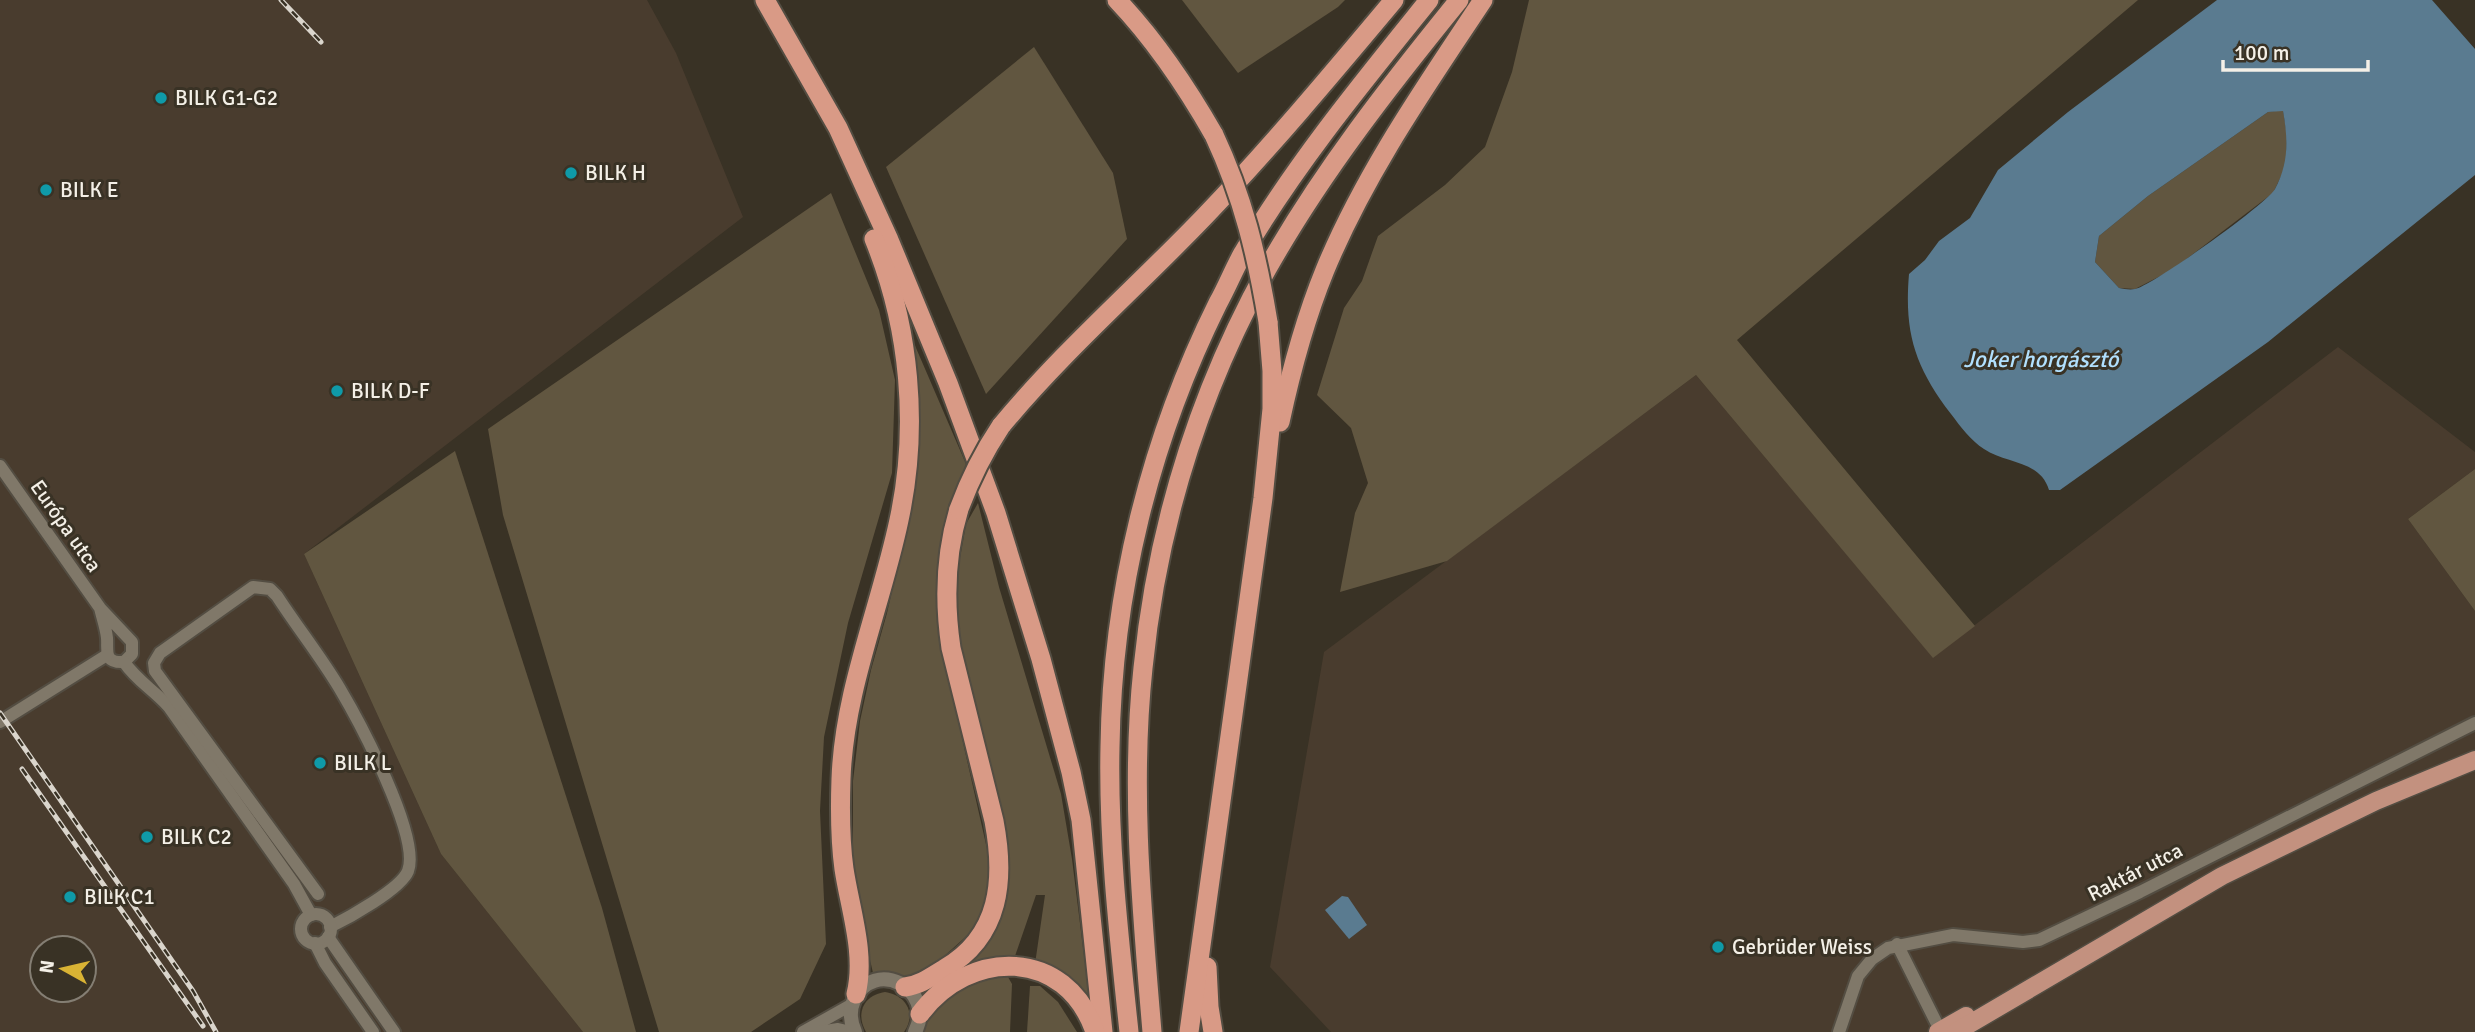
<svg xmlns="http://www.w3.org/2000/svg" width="2475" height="1032" viewBox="0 0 2475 1032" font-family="Signika,sans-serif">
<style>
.industrial{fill:#493c2e;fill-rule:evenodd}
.green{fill:#615640}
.water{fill:#5a7b90;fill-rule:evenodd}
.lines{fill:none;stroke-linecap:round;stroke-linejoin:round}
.minor-casing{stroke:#534d42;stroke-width:16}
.tertiary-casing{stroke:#534d42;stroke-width:18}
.primary-casing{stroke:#534d42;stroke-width:21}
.trunk-casing{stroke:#534d42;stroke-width:23}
.minor{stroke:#807869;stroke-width:12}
.tertiary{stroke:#807869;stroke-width:14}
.primary{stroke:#c3917f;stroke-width:18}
.trunk{stroke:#d99a86;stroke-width:19}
.rail-casing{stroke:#dad5cc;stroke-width:5}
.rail{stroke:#393225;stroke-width:2.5;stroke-dasharray:8;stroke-linecap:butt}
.trunk-bridge-casing{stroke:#534d42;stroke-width:23;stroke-linecap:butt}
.trunk-bridge{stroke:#d99a86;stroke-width:19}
.culture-dot{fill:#0f9aa8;stroke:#393225;stroke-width:2.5}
.labels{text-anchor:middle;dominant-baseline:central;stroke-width:6;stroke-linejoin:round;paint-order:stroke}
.poi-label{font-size:21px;fill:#f4f0e7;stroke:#393225;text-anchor:start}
.street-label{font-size:21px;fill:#f4f0e7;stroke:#393225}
.water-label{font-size:23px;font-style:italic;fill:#b1e0fe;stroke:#393225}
</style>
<rect width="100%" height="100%" fill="#393225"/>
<g class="industrial">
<path d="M 0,0 L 647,0 L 676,53 L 743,217 L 304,554 L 441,854 L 583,1032 L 0,1032 ZM 42,948 L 84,948 L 84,990 L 42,990 Z"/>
<polygon points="2338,347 2475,452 2475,469 2408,519 2475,611 2475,1032 1331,1032 1270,967 1324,652 1696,375 1933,657"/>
</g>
<g class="green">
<polygon points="1182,0 1345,0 1338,7 1238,73"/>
<polygon points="1529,0 2138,0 1737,340 1975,626 1933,658 1696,375 1447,561 1340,592 1355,513 1368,483 1351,428 1317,395 1344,308 1362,281 1378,236 1445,185 1485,147 1512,72"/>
<polygon points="1034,47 1113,173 1127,239 986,394 886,167"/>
<polygon points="2283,110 2287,135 2286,166 2273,193 2172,270 2135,289 2119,288 2095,262 2099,236 2148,196 2268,112"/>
<polygon points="831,193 879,310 895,380 892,473 848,623 824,737 820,811 826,944 800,999 751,1032 659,1032 503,515 488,429"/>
<polygon points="907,327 966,464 946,519 937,573 941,645 990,862 988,903 970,933 932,967 910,979 886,972 873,973 859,911 853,857 853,781 860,721 871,670 887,613 914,494 918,434"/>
<polygon points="455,451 602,908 636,1032 583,1032 441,854 304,554"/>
<polygon points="2475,469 2475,611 2408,519"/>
<polygon points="978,503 999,587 1061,794 1072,859 1091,1012 1035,964 1045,895 1036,895 1014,959 942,979 999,918 1009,874 1004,826 959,650 955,586 966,524"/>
<path d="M 987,976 L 1008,977 L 1012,984 L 1010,1032 L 923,1032 C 930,996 957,990 987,976 Z"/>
<polygon points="1030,986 1040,986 1058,1002 1077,1032 1027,1032"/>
<path d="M 885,992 C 906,995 917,1014 904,1032 L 866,1032 C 855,1013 864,995 885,992 Z"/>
</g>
<g class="water">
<path d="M 2217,0 L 2432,0 L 2475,49 L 2475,175 L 2268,342 L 2060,490 L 2049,490 C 2040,460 2006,464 1984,449 C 1971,441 1960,426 1951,414 C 1915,367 1904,333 1909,274 L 1925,260 L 1939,241 L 1970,218 L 1998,170 L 2068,112 ZM 2283,111 C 2288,139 2289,163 2275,189 C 2268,203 2152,286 2135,289 C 2130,290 2124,289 2119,288 L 2095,262 L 2099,236 L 2148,196 L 2268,112 Z"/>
<polygon points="1342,896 1348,897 1367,925 1349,939 1325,910"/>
</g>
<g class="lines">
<g class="minor-casing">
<g id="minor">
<path d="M 0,466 L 100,608 L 132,642 L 132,654 L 124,662 C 103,663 108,651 107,638 C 106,628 102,617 100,608"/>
<path d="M 124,662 C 137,681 154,690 169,707 L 294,884 L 311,915"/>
<polyline points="0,722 107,655"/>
<path d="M 318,894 L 155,671 L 154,663 L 160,653 L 253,587 L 270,589 L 277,596 C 297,627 321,657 340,689 C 359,721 421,837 408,871 C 401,889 348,918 330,927"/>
<circle cx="316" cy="929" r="15"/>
<polyline points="328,937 394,1032"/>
<polyline points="315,943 325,963 373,1032"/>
<polyline points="1897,944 1940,1030"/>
<polyline points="803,1032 851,1005"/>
<polyline points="820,1032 838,1029 851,1032"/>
<polyline points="1839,1032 1858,976 1872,959 1888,948 1953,935 2023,942 2039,940 2140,892 2475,723"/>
</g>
</g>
<g class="tertiary-casing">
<path id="tertiary" d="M 855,1032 C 850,1021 849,1011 854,1000 C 873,957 937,988 915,1032"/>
</g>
<g class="primary-casing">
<g id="primary">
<polyline points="1938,1032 1966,1016"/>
<polyline points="1956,1032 2222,876 2376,801 2475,760"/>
</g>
</g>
<g class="trunk-casing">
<g id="trunk">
<polyline points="765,0 838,128 889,240 948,383 996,513 1041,659 1071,772 1081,820 1103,1032"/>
<path d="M 1117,0 C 1156,41 1186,86 1214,135"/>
<path d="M 1280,422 C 1291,371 1305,319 1325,270 C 1365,173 1426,86 1483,0"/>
<path d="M 1001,426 C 1063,351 1138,286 1205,216 C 1271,147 1332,74 1394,0"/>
<polyline points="1207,967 1209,1007 1213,1032"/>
<path d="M 905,987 C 920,985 931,977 944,969 C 1001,936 1005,879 994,821 L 951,648 C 944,601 945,555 959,509"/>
<path d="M 856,994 C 866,954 850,909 844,869 C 840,840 840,808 841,779 C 844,690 881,606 899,520 C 919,427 910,327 874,239"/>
<path d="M 920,1014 C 969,948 1066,947 1095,1032"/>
<path d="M 1129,1032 C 1119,937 1108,842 1110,747 C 1112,593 1150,440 1218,303 C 1227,287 1234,269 1243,253 C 1297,162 1363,82 1429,0"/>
<path d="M 1152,1032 C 1142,912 1130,789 1143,668 C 1157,528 1199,392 1267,269 C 1321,173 1390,85 1459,0"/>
<polyline points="1189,1032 1263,498 1272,409 1272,371 1268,322"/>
</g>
</g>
<use href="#minor" class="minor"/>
<use href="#tertiary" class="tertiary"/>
<use href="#primary" class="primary"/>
<use href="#trunk" class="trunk"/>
<g class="rail-casing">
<g id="rail">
<polyline points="281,0 321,42"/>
<polyline points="0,713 193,991 216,1032"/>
<polyline points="22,769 203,1026"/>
</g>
</g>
<use href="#rail" class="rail"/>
<g class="trunk-bridge-casing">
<g id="trunk-bridge">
<path d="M 1214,135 C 1243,197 1257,255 1268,322"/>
<path d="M 959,509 C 970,479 983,453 1001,426"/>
</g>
</g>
<use href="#trunk-bridge" class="trunk-bridge"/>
</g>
<g class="culture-dot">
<circle cx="161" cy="98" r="7"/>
<circle cx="571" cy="173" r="7"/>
<circle cx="46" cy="190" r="7"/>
<circle cx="337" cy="391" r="7"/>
<circle cx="320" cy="763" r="7"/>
<circle cx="147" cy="837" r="7"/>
<circle cx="70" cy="897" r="7"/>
<circle cx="1718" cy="947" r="7"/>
</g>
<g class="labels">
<g class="poi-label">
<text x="175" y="98">BILK G1-G2</text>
<text x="585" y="173">BILK H</text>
<text x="60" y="190">BILK E</text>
<text x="351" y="391">BILK D-F</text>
<text x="334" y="763">BILK L</text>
<text x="161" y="837">BILK C2</text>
<text x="84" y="897">BILK C1</text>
<text x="1732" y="947">Gebrüder Weiss</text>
</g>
<g class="street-label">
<text transform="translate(66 526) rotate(55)">Európa utca</text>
<text transform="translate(2135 872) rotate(-27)">Raktár utca</text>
</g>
<g class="water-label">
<text x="2041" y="359">Joker horgásztó</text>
</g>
</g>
<g transform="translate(63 969) rotate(278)"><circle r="33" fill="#393225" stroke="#847e73" stroke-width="2"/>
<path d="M0-5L12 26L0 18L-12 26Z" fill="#d9b334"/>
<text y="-10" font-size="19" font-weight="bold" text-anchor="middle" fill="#f4f0e7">N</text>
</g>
<path d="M2223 60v10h145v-10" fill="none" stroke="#f4f0e7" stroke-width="3.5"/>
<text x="2234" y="60" font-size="21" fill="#f4f0e7" stroke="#393225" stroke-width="5" paint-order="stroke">100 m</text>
</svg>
